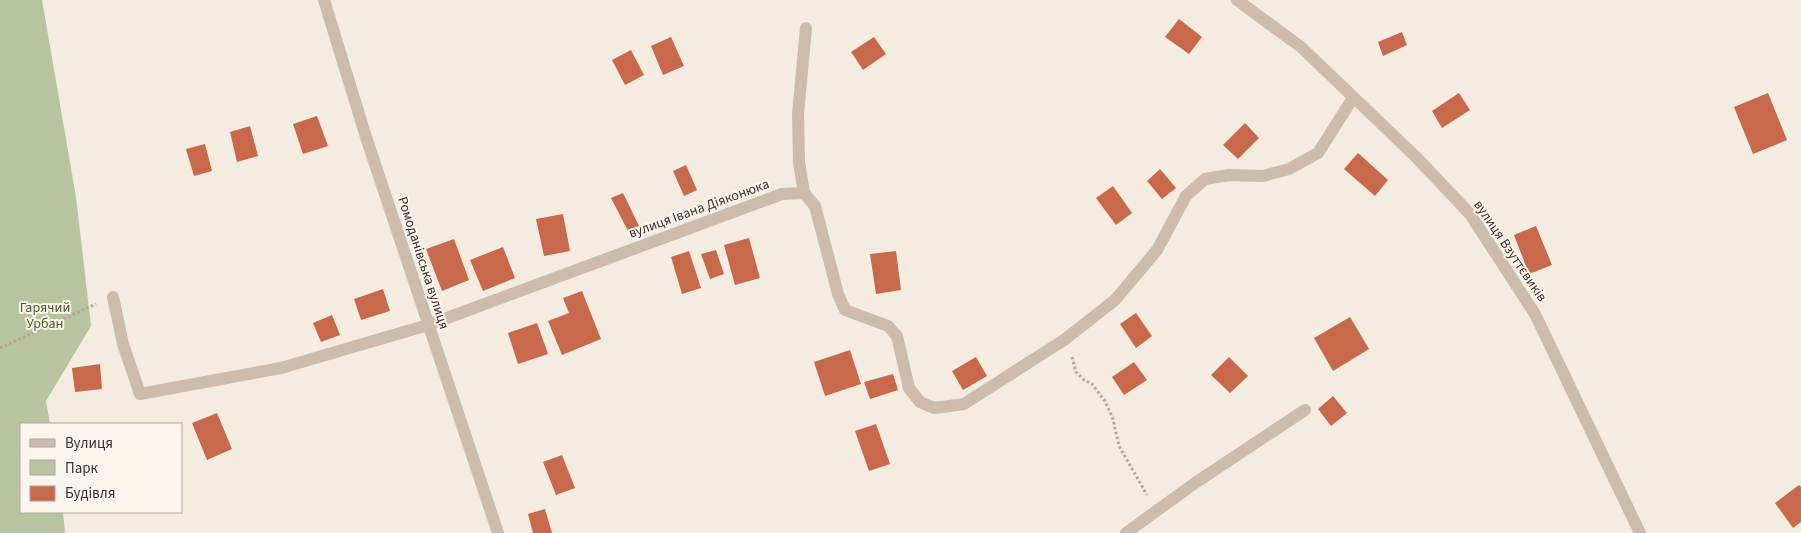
<svg xmlns="http://www.w3.org/2000/svg" width="1801" height="533" viewBox="0 0 1801 533" font-family="'Source Sans 3',sans-serif">
<style>
.green{fill:#b8c4a0}
.building{fill:#c8694b}
.lines{fill:none;stroke-linecap:round;stroke-linejoin:round}
.path{stroke:#b9a596;stroke-width:3;stroke-dasharray:2.5 2.5;stroke-linecap:butt}
.lane{stroke:#cdbbac;stroke-width:12}
.street{stroke:#cdbbac;stroke-width:12}
.labels{text-anchor:middle;dominant-baseline:central;stroke-width:4;stroke-linejoin:round;paint-order:stroke}
.street-label{font-size:14px;fill:#3b302b;stroke:#fbf5ee}
.park-label{font-size:14px;fill:#4a5a2e;stroke:#fbf5ee}
</style>
<rect width="100%" height="100%" fill="#f4ebe1"/>
<polygon class="green" points="0,0 42,0 76,197 91,326 46,401 50,424 21,424 21,512 63,512 65,533 0,533"/>
<g class="building">
<polygon points="1179,19 1202,37 1189,54 1165,37"/>
<polygon points="1402,32 1407,45 1383,56 1378,42"/>
<polygon points="671,37 684,66 663,75 651,46"/>
<polygon points="874,37 886,54 863,70 851,52"/>
<polygon points="631,50 644,75 625,85 612,60"/>
<polygon points="1459,93 1470,110 1442,128 1432,111"/>
<polygon points="1768,93 1787,140 1753,154 1734,107"/>
<polygon points="317,116 328,146 303,154 293,124"/>
<polygon points="1245,123 1259,138 1238,159 1223,145"/>
<polygon points="250,126 258,156 237,162 230,132"/>
<polygon points="205,144 212,171 194,176 186,149"/>
<polygon points="1358,153 1388,180 1375,196 1344,169"/>
<polygon points="686,165 697,190 684,196 673,171"/>
<polygon points="1160,169 1176,188 1162,199 1147,181"/>
<polygon points="1113,186 1132,213 1116,225 1096,198"/>
<polygon points="623,193 639,226 628,231 611,198"/>
<polygon points="563,214 570,251 544,256 536,219"/>
<polygon points="1536,226 1552,265 1529,274 1514,235"/>
<polygon points="749,238 760,278 735,285 724,245"/>
<polygon points="454,239 469,280 442,291 426,249"/>
<polygon points="503,247 515,278 483,291 470,260"/>
<polygon points="716,250 724,274 710,279 701,254"/>
<polygon points="689,251 701,288 682,294 671,257"/>
<polygon points="896,251 901,290 876,294 870,254"/>
<polygon points="383,289 390,311 361,320 354,299"/>
<polygon points="582,291 601,339 562,355 548,321 569,313 563,298"/>
<polygon points="1136,313 1152,336 1136,348 1120,324"/>
<polygon points="332,315 340,335 321,342 313,323"/>
<polygon points="1350,317 1369,349 1333,371 1314,338"/>
<polygon points="537,323 548,354 518,364 508,333"/>
<polygon points="850,350 861,384 825,396 814,362"/>
<polygon points="976,357 987,376 963,390 952,371"/>
<polygon points="1229,357 1248,376 1230,393 1211,375"/>
<polygon points="1134,362 1147,380 1124,395 1112,377"/>
<polygon points="100,364 102,389 75,392 72,368"/>
<polygon points="893,374 898,390 870,399 864,382"/>
<polygon points="1333,396 1347,413 1331,426 1318,409"/>
<polygon points="217,413 232,449 207,460 192,423"/>
<polygon points="876,424 890,464 869,471 855,431"/>
<polygon points="562,455 575,488 556,495 543,462"/>
<polygon points="1799,485 1801,487 1801,522 1793,528 1775,503"/>
<polygon points="545,509 552,533 533,533 528,514"/>
</g>
<g class="lines">
<g class="path">
<polyline points="0,348 96,304"/>
<polyline points="1072,357 1076,372 1084,380 1092,384 1105,401 1113,419 1119,446 1147,495"/>
</g>
<g class="lane">
<polyline points="804,193 799,162 798,114 806,28"/>
<polyline points="113,297 123,344 140,394 281,368 428,325"/>
<polyline points="1126,533 1195,483 1305,410"/>
</g>
<g class="street">
<polyline points="324,0 366,137 498,533"/>
<polyline points="1237,0 1301,47 1416,157 1470,214 1535,314 1640,533"/>
<polyline points="428,325 782,194 804,193 815,206 838,294 845,310 888,326 897,336 909,388 920,402 934,408 964,404 1064,340 1115,300 1157,250 1186,196 1205,179 1229,175 1263,176 1289,169 1318,153 1353,98"/>
</g>
</g>
<g class="labels">
<g class="street-label">
<text transform="translate(699 209) rotate(-20)">вулиця Івана Діяконюка</text>
<text transform="translate(1510 251) rotate(56)">вулиця Взуттєвиків</text>
<text transform="translate(423 263) rotate(72)">Ромоданівська вулиця</text>
</g>
<g class="park-label">
<text x="45" y="308">Гарячий<tspan x="45" dy="16">Урбан</tspan></text>
</g>
</g>
<rect x="20" y="423" width="162" height="90" fill="#fbf5ee" stroke="#aea6a0"/>
<rect x="30" y="439" width="25" height="8" fill="#cdbbac" stroke="#aea6a0"/>
<text x="65" y="448" font-size="15" fill="#3b302b">Вулиця</text>
<rect x="30" y="460" width="25" height="15" fill="#b8c4a0" stroke="#aea6a0"/>
<text x="65" y="473" font-size="15" fill="#3b302b">Парк</text>
<rect x="30" y="486" width="25" height="15" fill="#c8694b" stroke="#aea6a0"/>
<text x="65" y="498" font-size="15" fill="#3b302b">Будівля</text>
</svg>
